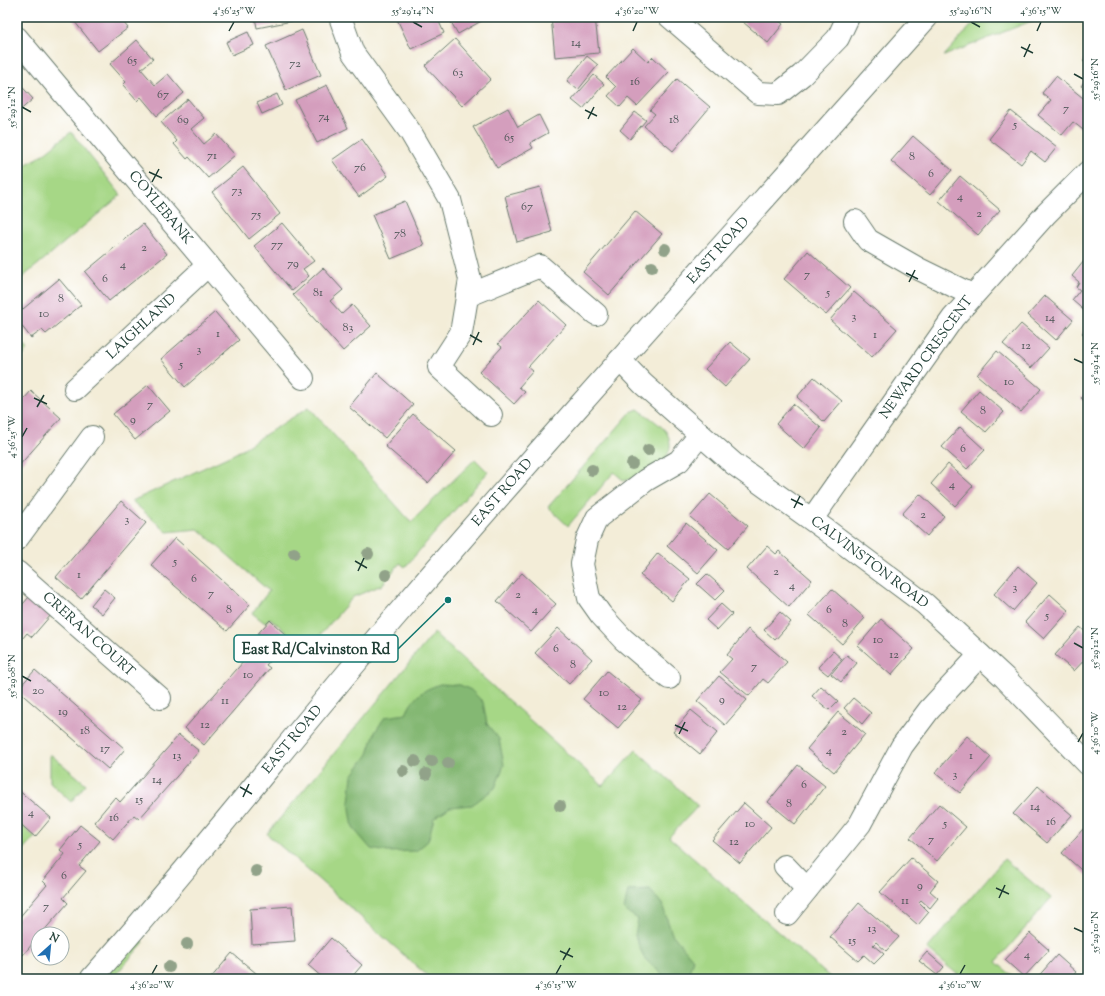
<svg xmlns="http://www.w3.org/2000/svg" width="1105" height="996" viewBox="0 0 1105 996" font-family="'Sorts Mill Goudy',serif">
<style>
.green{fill:#a6d786;stroke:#628a5d}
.forest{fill:#84b873;stroke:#527a54}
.building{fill:#d49ebd}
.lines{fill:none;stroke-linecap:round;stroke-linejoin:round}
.minor-casing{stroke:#697b6d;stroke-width:24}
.minor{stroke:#fff;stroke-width:22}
.tree{fill:#91a289}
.ticks{fill:none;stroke:#1f3d34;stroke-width:1.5}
.labels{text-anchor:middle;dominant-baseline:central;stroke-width:3.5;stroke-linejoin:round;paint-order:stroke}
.number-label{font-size:12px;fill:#4c5556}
.street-label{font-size:14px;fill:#1f3d34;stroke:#fff}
.leader{fill:none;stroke:#0f766e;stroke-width:1.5}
.callout-dot{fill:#0f766e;stroke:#fff;stroke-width:1.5}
.callout{fill:#fff;stroke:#0f766e;stroke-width:1.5}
.callout-label{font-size:15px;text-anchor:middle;font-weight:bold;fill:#1f3d34}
.neatline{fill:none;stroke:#1f3d34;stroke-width:1.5}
.ticks-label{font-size:10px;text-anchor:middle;fill:#1f3d34}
</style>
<rect width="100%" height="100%" fill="#fff"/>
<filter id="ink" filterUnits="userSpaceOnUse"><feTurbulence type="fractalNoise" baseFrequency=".025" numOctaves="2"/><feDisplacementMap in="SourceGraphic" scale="8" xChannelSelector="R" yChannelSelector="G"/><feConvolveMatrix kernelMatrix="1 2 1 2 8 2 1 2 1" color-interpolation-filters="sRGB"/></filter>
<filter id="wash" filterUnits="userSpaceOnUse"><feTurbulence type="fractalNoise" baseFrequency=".012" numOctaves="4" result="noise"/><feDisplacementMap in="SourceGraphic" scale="16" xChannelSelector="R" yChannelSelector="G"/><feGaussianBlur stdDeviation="0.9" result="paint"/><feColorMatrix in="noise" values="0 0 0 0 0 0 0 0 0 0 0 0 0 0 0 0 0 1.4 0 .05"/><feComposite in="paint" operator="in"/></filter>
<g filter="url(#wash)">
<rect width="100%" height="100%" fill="#f3edd8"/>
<g class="green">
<polygon points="979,17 1041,17 944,56"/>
<polygon points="71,132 121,195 17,282 17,169 38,158"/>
<polygon points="17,336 28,350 17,363"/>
<polygon points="309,407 411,522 475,459 488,472 405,567 400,563 382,585 353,597 303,655 289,642 293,638 270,618 265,623 252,613 269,591 198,529 167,532 132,501 236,453"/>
<path d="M 638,409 C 647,416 661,424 667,433 C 681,461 644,475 624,481 L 614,472 L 568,526 L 548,507 L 631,412 Z"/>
<polygon points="434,633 603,786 636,750 698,806 669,837 832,979 431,979 267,834"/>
<polygon points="50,754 86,784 71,802 50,782"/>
<polygon points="17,821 35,837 17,857"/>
<polygon points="1004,859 1051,898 996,962 1016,979 963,979 927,949"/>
<polygon points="136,934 144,942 112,979 97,979"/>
</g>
<g class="forest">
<path d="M 440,684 L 460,685 L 471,690 L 483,702 L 487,724 L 499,739 L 504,765 L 495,788 L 472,805 L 450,807 L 434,818 L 428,841 L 416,851 L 388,852 L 371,849 L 353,828 L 349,802 L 352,776 L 368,754 L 375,732 L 385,717 L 406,714 C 414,696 421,691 440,684 Z"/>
<polygon points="650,890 662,904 672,934 693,959 688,976 667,979 644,958 635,936 638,919 624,910 628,891"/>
</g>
<g id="blocks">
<g class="building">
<polygon points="71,17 119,17 128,28 98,51"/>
<polygon points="255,17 296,17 297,20 257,28"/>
<polygon points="396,17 437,17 444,33 411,49"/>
<polygon points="459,17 483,17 485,19 458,34 451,22"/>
<polygon points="551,17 595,17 599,53 555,57"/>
<polygon points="737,17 782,17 779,21 783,24 768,43"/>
<polygon points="302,30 321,75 286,90 266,46"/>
<polygon points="248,32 254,45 232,55 226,42"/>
<polygon points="455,39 491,79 462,106 425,66"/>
<polygon points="137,40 153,59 141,69 155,85 168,74 184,93 157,116 141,97 137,101 123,85 126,82 110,64"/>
<polygon points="633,48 648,62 653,57 669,72 637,106 628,98 620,107 608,96 616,87 606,77"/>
<polygon points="1088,55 1088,65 1083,61"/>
<polygon points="587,56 598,65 578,90 567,81"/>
<polygon points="594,75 604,84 583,109 572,100"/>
<polygon points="1056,76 1088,102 1087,133 1073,122 1062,135 1038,115 1051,100 1042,93"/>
<polygon points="1088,77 1088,92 1081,86"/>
<polygon points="677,79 710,107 673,151 644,126 655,114 650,110"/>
<polygon points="17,81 33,99 17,113"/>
<polygon points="327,85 348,128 317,143 295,100"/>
<polygon points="277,94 282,105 262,114 257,103"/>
<polygon points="188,99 204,118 191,129 204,144 216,134 235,155 208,178 189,157 187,159 174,144 177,141 161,122"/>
<polygon points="508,108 518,127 539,115 548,133 530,143 533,148 497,168 473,127"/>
<polygon points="1011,111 1057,147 1045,162 1031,151 1021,164 989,139"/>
<polygon points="635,112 646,120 630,139 620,130"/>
<polygon points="913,136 952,170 930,195 891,161"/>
<polygon points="362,139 388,176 359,197 332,160"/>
<polygon points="243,167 280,214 249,239 212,192"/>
<polygon points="960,176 1000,210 978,235 939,201"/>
<polygon points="540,187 552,232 517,242 505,196"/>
<polygon points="405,201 424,245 391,259 372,215"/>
<polygon points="635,211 662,234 609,295 583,272"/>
<polygon points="282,223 314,261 303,269 309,276 292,291 254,246"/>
<polygon points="143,224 167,254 109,301 85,272"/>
<polygon points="808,251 850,288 826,315 784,279"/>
<polygon points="1084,261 1088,264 1088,314 1072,300 1080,290 1076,287 1079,282 1072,276"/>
<polygon points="323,268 343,290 330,301 342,314 352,305 371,326 343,351 293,295"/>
<polygon points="59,279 81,305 46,334 42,330 31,338 17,320 17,314"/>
<polygon points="854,292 897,329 872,357 830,320"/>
<polygon points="1045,296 1073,320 1056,340 1028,315"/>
<polygon points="539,300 566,325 528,367 533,371 519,387 525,392 514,404 479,372 502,347 498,344"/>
<polygon points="215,312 239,340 185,387 161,359"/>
<polygon points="1021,324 1049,348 1031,368 1003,344"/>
<polygon points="1088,327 1088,339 1082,333"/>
<polygon points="730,342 750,359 725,387 705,369"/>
<polygon points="997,351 1041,389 1021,412 977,375"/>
<polygon points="377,373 413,405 385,438 349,407"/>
<polygon points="814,377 842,401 824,422 797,397"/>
<polygon points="148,385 170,411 135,440 113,414"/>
<polygon points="979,390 1004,412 986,432 961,411"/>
<polygon points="31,391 61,418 17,468 17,407"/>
<polygon points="1088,391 1088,404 1081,398"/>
<polygon points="793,404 821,428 804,449 776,424"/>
<polygon points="413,414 456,451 428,483 385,446"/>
<polygon points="960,427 985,450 967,469 942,447"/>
<polygon points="948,464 973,486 955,506 931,484"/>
<polygon points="710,494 748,526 728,549 690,517"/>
<polygon points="920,494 944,516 927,536 902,514"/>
<polygon points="121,501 146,523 81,599 56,577"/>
<polygon points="686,523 718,550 698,573 667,546"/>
<polygon points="175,538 250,605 227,631 151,565"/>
<polygon points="767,546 776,554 779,551 812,580 789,607 747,569"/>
<polygon points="658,553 690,579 672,601 640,575"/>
<polygon points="1018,566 1037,583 1013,611 994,594"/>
<polygon points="522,573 556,604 531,632 497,601"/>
<polygon points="707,574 725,590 715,600 697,584"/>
<polygon points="104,589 115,598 102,614 91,605"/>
<polygon points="832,589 865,618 842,644 809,615"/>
<polygon points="1050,594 1069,611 1044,639 1025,622"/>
<polygon points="29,597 51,615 32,637 27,633 17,645 17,611"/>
<polygon points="721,604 732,614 717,630 706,620"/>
<polygon points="780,612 791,622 775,640 764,630"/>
<polygon points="881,619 914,649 891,675 858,646"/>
<polygon points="270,620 289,638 266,665 270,668 204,745 185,728 252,652 246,647"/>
<polygon points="1080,627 1088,634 1088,656 1074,671 1055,655"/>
<polygon points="558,628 592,659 569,684 535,653"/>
<polygon points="748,629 787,662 768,683 763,679 749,696 720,672 732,659 727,655"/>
<polygon points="833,651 842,659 828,675 818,667"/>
<polygon points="847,655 857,663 841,682 831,674"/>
<polygon points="35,670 125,749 108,769 17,690"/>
<polygon points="607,671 642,700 618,728 583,699"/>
<polygon points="719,676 747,700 725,725 697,701"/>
<polygon points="821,686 838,701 829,710 812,696"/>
<polygon points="853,698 871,713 862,724 844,708"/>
<polygon points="691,710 718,732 700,754 673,732"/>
<polygon points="838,712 865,734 834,772 807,749"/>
<polygon points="179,735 199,751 139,819 134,815 113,839 94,822 115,797 120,802"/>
<polygon points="967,736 991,757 960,793 935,773"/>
<polygon points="798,765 825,786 795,824 768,802"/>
<polygon points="1038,786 1072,815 1047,843 1013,814"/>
<polygon points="17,789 51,818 35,837 17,821"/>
<polygon points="744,803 771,827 740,863 712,840"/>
<polygon points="939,804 966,827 937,861 910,838"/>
<polygon points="80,825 100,841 79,866 86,871 63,898 68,903 41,934 38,934 38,937 23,955 17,950 17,920 47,885 43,881 65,854 60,850"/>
<polygon points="1083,829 1088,833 1088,876 1062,853"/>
<polygon points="911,858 938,881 930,891 938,898 930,908 921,900 919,902 929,912 918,925 880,892"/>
<polygon points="859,903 899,937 886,951 876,942 873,945 884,954 874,964 864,955 858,961 830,937"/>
<polygon points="292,906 295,941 252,944 250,909"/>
<polygon points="1030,933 1049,950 1024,977 1005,960"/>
<polygon points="331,938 362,965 350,979 324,979 308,965"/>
<polygon points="927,952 944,967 937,975 919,961"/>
<polygon points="232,953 263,979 210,979"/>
<polygon points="1057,955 1076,972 1070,979 1036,979"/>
</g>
</g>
</g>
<g filter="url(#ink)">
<use href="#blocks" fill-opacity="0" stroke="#697b6d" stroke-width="1"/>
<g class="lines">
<g class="minor-casing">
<g id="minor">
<polyline points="340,17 353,53 411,133 450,200 470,279 461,333 439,367 491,415"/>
<polyline points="670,17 758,93 778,94 802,75 838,38 848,17"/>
<polyline points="17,38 303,378"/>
<polyline points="855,221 868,240 917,268 972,295"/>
<polyline points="467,296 540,266 596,314"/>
<polyline points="620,360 643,384 734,464 826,530 925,604 1005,678 1088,764"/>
<polyline points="75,389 208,265"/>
<polyline points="812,519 953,318 1046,214 1088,172"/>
<polyline points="17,539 92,437"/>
<polyline points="17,572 160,698"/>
<polyline points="669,678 623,639 601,615 589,598 582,564 587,540 597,518 646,480 679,461 700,435"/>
<polyline points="785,866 807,889"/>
<polyline points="787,914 860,824 902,746 929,710 980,655"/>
<path d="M 91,979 C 198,859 295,732 400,611 C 572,410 751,215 927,17"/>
</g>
</g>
<use href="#minor" class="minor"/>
</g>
<g class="tree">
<circle cx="665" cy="249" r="6"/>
<circle cx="652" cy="267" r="6"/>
<circle cx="648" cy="450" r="6"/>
<circle cx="632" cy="464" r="6"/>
<circle cx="592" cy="470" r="6"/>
<circle cx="294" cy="553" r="6"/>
<circle cx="368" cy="554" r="6"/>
<circle cx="386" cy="575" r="6"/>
<circle cx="415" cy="761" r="6"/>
<circle cx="432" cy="761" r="6"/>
<circle cx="448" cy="763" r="6"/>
<circle cx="403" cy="771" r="6"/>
<circle cx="426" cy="774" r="6"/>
<circle cx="560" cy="806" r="6"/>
<circle cx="256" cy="871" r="6"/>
<circle cx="187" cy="944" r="6"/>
<circle cx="169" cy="967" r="6"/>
</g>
</g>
<path class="ticks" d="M 413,22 L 422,27M 971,22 L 980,27M 229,31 L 234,22M 633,31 L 637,22M 1037,31 L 1041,22M 1021,47 L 1033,53M 1024,57 L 1030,44M 1074,74 L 1083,79M 22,107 L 31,112M 585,110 L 597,116M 588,119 L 594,107M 149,172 L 162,178M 152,182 L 159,169M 906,273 L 918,279M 909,282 L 915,270M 470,335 L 482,342M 473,345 L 479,332M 1074,359 L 1083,363M 34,398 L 47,404M 37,407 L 44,395M 22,437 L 27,428M 791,499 L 803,505M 794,508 L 800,496M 355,561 L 367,568M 358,571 L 364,558M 1074,643 L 1083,648M 22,676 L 31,681M 675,725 L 688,731M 679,734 L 685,722M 1078,742 L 1083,733M 240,787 L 252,794M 243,797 L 249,784M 996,888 L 1009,894M 999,898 L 1005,885M 1074,928 L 1083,932M 560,951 L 573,957M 563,960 L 570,948M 152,974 L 157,965M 556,974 L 561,965M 960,974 L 965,965"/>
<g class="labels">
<g class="number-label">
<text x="576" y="43">14</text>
<text x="132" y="61">65</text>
<text x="295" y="64">72</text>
<text x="458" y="73">63</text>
<text x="635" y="82">16</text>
<text x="163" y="95">67</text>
<text x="1066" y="109">7</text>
<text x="324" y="117">74</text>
<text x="183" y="120">69</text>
<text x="674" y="120">18</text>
<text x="1015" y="125">5</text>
<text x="509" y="138">65</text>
<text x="212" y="156">71</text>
<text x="912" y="157">8</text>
<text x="360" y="168">76</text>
<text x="931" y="174">6</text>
<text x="237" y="191">73</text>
<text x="960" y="197">4</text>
<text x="527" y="207">67</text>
<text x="979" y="214">2</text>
<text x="256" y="215">75</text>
<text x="400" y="234">78</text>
<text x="277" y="245">77</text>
<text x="144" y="248">2</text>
<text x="293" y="264">79</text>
<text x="123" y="265">4</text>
<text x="807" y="275">7</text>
<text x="105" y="279">6</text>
<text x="318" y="293">81</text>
<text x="828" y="293">5</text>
<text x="61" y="299">8</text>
<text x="44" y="314">10</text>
<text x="854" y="317">3</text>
<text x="1050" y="318">14</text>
<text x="348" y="328">83</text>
<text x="218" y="334">1</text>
<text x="875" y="335">1</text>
<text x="1026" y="346">12</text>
<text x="199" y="350">3</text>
<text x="181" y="365">5</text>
<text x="1009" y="382">10</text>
<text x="150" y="405">7</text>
<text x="983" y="411">8</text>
<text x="133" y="420">9</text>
<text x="963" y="449">6</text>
<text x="952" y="485">4</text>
<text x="923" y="515">2</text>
<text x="127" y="520">3</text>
<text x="175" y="562">5</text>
<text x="776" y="572">2</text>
<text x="79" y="575">1</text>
<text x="194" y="579">6</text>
<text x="792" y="586">4</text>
<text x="1015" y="588">3</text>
<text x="211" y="594">7</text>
<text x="518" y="595">2</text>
<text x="229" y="610">8</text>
<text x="535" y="610">4</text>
<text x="829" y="610">6</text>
<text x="1047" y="616">5</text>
<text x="845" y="624">8</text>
<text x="878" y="640">10</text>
<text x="556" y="649">6</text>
<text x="894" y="655">12</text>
<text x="573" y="665">8</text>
<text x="754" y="667">7</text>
<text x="248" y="675">10</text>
<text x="38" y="691">20</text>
<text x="604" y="693">10</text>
<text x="722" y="700">9</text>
<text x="225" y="701">11</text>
<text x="622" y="707">12</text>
<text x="63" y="712">19</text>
<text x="205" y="725">12</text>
<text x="85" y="731">18</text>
<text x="844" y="732">2</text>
<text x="105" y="749">17</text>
<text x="829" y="751">4</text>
<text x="177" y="756">13</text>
<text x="971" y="756">1</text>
<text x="955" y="775">3</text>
<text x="157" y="780">14</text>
<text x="804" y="785">6</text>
<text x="139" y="800">15</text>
<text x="789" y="804">8</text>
<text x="1035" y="807">14</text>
<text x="31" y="813">4</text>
<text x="114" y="818">16</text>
<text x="1051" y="822">16</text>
<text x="750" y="824">10</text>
<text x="945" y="824">5</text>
<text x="931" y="840">7</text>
<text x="734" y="842">12</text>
<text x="80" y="845">5</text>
<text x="64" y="876">6</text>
<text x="920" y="886">9</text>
<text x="905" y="901">11</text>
<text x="46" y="907">7</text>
<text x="872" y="929">13</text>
<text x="852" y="941">15</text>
<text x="1027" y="955">4</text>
</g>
<g class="street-label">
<text transform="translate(160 208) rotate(50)">COYLEBANK</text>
<text transform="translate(719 251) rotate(-48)">EAST ROAD</text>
<text transform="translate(142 327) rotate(-43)">LAIGHLAND</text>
<text transform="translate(927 358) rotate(-54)">NEWARD CRESCENT</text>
<text transform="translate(503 493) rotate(-49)">EAST ROAD</text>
<text transform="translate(869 563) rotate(37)">CALVINSTON ROAD</text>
<text transform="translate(88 635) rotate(42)">CRERAN COURT</text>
<text transform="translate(293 740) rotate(-50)">EAST ROAD</text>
</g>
</g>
<path class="leader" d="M448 600L398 649"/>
<circle class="callout-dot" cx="448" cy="600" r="4"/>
<rect class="callout" x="234" y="635" width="164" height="27" rx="4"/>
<g class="callout-label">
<text x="316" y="654">East Rd/Calvinston Rd</text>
</g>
<rect width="1105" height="996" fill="none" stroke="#fff" stroke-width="44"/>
<g transform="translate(50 946) rotate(27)"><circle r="19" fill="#ffffff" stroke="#a5b1ae"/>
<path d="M0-3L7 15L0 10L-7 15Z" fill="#1f6fb2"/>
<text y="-6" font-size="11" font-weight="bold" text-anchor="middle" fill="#1f3d34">N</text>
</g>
<rect x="22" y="22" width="1061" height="952" class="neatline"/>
<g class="ticks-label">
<text x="234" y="14">4°36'25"W</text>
<text x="413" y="14">55°29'14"N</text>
<text x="637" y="14">4°36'20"W</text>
<text x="971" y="14">55°29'16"N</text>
<text x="1041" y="14">4°36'15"W</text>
<text transform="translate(1094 79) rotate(-90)" y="4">55°29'16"N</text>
<text transform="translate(11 107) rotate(-90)" y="4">55°29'12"N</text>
<text transform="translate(1094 363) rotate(-90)" y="4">55°29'14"N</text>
<text transform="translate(11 437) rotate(-90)" y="4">4°36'25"W</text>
<text transform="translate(1094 648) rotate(-90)" y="4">55°29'12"N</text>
<text transform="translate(11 676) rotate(-90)" y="4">55°29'08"N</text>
<text transform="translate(1094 733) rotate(-90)" y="4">4°36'10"W</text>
<text transform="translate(1094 932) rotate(-90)" y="4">55°29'10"N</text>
<text x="152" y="988">4°36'20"W</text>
<text x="556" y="988">4°36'15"W</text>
<text x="960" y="988">4°36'10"W</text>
</g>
</svg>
